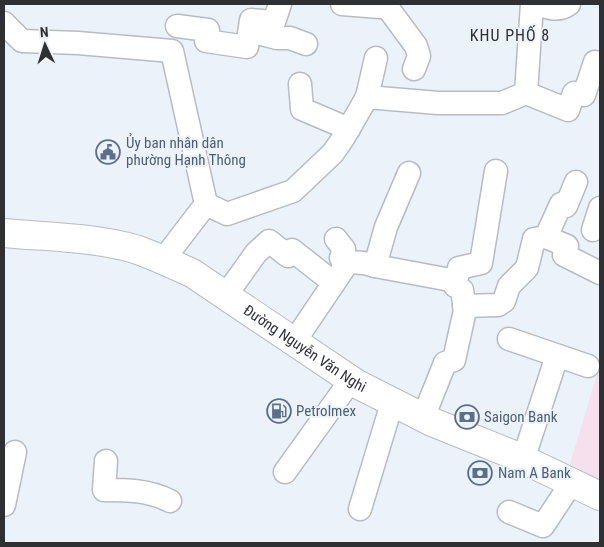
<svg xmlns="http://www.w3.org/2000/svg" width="604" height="547" viewBox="0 0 604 547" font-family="'Roboto Condensed',sans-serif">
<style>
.education{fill:#f7e0ed}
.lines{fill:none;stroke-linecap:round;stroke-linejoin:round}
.minor-casing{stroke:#b7bcc3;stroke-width:25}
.major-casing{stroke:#b7bcc3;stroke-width:30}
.minor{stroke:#fff;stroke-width:22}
.major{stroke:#fff;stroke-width:28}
.labels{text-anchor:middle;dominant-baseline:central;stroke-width:4;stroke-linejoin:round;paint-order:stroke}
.service-label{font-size:15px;fill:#4e5e75;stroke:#ecf2fa;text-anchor:start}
.street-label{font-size:15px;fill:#2e3033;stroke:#ecf2fa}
.neighbourhood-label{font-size:16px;letter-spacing:1px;fill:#2e3033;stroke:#ecf2fa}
</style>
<rect width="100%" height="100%" fill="#ecf2fa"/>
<polygon class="education" points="600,364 600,480 570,464"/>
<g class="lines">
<g class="minor-casing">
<g id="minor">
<polyline points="342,4 380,7 385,4"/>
<polyline points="385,4 416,46 419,56 414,69"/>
<polyline points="532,4 526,93 568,110 574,93 584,95 595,62"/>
<path d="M 537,4 C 548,8 559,12 569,4"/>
<polyline points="4,23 22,41 78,43 172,51 206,204 163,260"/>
<polyline points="177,26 208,30 206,41 247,47 251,20 274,22 280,4"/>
<polyline points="250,31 277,38 290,38 306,44"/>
<polyline points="300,84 302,109 349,129"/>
<polyline points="367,97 376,58"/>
<polyline points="206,204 227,214 293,191 333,153 344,137 367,97 438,103 502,103 526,93"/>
<polyline points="593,230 600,208"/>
<polyline points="546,237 567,246 564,255 600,273"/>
<polyline points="336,239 344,249 341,258 346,265"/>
<polyline points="375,266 456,281"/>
<polyline points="226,295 256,253 269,241 288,256 292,250 334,283"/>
<polyline points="464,306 498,305 504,301 509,286 527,268 534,239 546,237 561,204 566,206 576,182"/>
<polyline points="509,339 588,366"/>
<polyline points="294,342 348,262 364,263 375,266 386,227 409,173"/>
<polyline points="423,418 445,363 454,360 465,310 462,290 455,286 459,268 481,263 496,171"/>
<polyline points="523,460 557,356"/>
<path d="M 106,461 L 104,490 C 127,490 149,490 170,501"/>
<polyline points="285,472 351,380"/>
<polyline points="4,505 15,452"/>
<polyline points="360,509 392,403"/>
<polyline points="509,512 543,526 572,482"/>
</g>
</g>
<g class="major-casing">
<g id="major">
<path id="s1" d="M 4,233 C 46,237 95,237 135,249 C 155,256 174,265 192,273 L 357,384 L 432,422 L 514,455 L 600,496"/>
</g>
</g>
<use href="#minor" class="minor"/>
<use href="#major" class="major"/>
</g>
<defs>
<g id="civic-ring" transform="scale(1.25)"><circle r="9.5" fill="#ecf2fa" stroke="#5c6f8a" stroke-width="1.5"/><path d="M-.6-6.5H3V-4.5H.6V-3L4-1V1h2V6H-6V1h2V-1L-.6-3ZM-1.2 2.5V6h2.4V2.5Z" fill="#5c6f8a"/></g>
<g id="fuel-ring" transform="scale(1.25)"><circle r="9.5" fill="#ecf2fa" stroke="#5c6f8a" stroke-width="1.5"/><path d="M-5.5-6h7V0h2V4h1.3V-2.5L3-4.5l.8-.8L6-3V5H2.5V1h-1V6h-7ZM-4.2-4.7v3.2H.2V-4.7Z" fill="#5c6f8a"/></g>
<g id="bank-ring" transform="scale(1.25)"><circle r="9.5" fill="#ecf2fa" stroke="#5c6f8a" stroke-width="1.5"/><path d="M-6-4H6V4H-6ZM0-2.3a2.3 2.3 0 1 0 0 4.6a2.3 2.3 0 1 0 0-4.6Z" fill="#5c6f8a"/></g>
</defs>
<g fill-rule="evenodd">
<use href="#civic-ring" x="108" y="152"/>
<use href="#fuel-ring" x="279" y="411"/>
<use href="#bank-ring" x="467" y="417"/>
<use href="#bank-ring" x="480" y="473"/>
</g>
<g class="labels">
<g class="service-label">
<text x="126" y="143">Ủy ban nhân dân<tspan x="126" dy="17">phường Hạnh Thông</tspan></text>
<text x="296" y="411">Petrolmex</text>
<text x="484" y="417">Saigon Bank</text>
<text x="498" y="473">Nam A Bank</text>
</g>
<g class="street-label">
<text stroke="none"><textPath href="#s1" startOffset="330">Đường Nguyễn Văn Nghi</textPath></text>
</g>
<g class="neighbourhood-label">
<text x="510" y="35">KHU PHỐ 8</text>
</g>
</g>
<rect width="604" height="547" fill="none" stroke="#2e3033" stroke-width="10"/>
<g transform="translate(45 45) rotate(356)" stroke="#ecf2fa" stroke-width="4" paint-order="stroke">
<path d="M0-4L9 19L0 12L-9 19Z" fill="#2e3033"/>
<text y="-8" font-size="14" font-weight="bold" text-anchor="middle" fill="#2e3033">N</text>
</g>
</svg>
